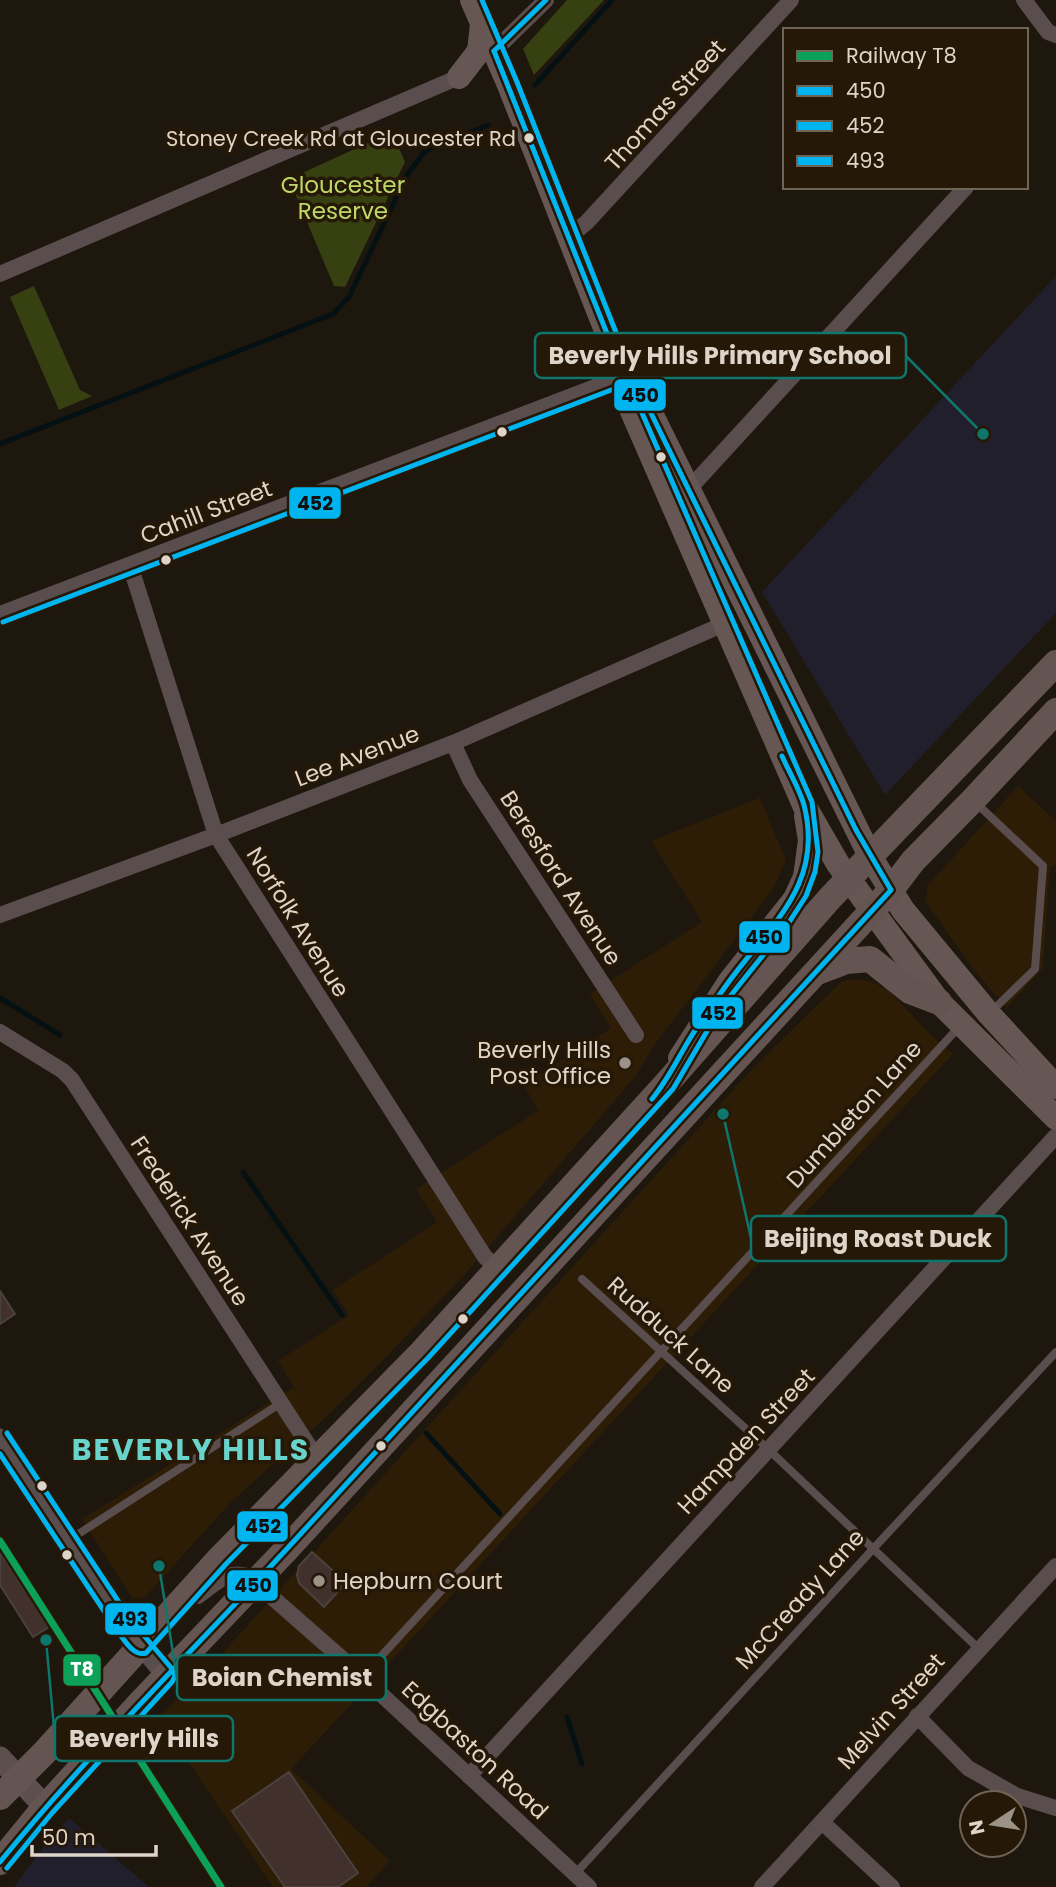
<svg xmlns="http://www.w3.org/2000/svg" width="1056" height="1887" viewBox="0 0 1056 1887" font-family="Poppins,sans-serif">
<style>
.built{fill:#2d1d07}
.education{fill:#211f2b}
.green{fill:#374010}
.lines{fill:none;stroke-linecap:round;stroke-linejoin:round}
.stream{stroke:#051013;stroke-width:5}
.building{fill:#41302b;stroke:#4a423d;stroke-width:2}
.service{stroke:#5a4d4d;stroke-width:8}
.minor{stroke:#5a4d4d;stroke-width:16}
.tertiary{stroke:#5a4d4d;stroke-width:19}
.secondary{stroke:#5d4f4e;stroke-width:23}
.primary{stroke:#665755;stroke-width:24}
.trunk{stroke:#645452;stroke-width:26}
.bus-1-casing{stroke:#251807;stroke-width:10}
.bus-2-casing{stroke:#251807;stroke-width:10}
.bus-3-casing{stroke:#251807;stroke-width:10}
.bus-1{stroke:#00b5ef;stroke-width:5}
.bus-2{stroke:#00b5ef;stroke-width:5}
.bus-3{stroke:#00b5ef;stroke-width:5}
.rail-1-casing{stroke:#251807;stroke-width:12}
.rail-1{stroke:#0da058;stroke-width:7}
.bus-dot{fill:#ded5ca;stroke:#251807;stroke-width:2.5}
.poi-dot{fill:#9b9288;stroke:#251807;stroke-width:2.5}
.labels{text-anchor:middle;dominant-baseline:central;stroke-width:7;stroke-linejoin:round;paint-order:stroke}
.bus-label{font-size:21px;fill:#ded5ca;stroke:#251807;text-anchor:end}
.street-label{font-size:23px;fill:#ded5ca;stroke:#251807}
.park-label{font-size:23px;fill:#bed868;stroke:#251807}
.poi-label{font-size:23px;fill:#ded5ca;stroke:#251807;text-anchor:end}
.district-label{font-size:30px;font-weight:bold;letter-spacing:2px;fill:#69d4cc;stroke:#251807}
.leader{fill:none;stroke:#0f766e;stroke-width:2.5}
.callout-dot{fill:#0f766e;stroke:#251807;stroke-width:2.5}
.callout{fill:#251807;stroke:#0f766e;stroke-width:2.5}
.callout-label{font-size:24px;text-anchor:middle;font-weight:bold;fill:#ded5ca}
.line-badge{stroke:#251807;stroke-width:2.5}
.badge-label{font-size:19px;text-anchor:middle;font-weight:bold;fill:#fff}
.pale-badge-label{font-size:19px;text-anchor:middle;font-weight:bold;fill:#111}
</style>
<rect width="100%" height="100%" fill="#1e170e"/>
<g class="built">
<polygon points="1018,786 1056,821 1056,865 1050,867 1043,968 1007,1008 974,970 925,901 928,885"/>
<polygon points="760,798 786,860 774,888 655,1044 634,1078 465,1274 391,1352 325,1418 232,1501 145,1597 133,1599 82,1519 294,1387 278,1361 349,1315 333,1290 437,1222 416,1189 539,1110 523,1085 611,1028 590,994 702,922 651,841"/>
<polygon points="851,979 871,981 888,990 936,1040 953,1054 291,1769 390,1861 366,1887 273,1887 158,1717 207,1670 753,1068 841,982"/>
</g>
<g class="education">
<polygon points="1056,276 1056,613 885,795 762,592"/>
<polygon points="69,1818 149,1887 14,1887 45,1845"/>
</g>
<g class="green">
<polygon points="567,0 604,0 534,75 523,49"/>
<polygon points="392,132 405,162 345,287 334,286 289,179"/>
<polygon points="34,286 80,390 92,396 59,410 10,297"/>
</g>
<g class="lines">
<g class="stream">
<polyline points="535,85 612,0"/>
<polyline points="0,444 333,314 349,297 407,175 425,151 488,125"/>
<polyline points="0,998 60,1035"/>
<polyline points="243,1172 342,1315"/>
<polyline points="426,1433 500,1514"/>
<polyline points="567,1717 582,1764"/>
</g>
</g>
<g class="building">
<polygon points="0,1291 15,1314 0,1324"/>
<polygon points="0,1552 49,1627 33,1637 0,1585"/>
<polygon points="312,1552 342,1579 338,1583 342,1587 324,1607 299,1583 297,1575 299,1566"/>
<polygon points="289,1772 358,1873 338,1887 285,1887 232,1811"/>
</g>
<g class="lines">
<g class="service">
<polyline points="975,802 1043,866 1035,969 992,1011"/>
<polyline points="582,1279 769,1450 979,1649"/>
<polyline points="69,1540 281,1403"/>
<polyline points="362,1677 959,1027"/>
<polyline points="575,1874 873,1549 1056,1352"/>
</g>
<g class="minor">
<polyline points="1024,0 1048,32 1056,35"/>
<polyline points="494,51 546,0"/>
<polyline points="569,237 587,222 791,0"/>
<polyline points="0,274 459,77"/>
<polyline points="689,489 966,187"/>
<polyline points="130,565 216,835 485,1257 498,1269"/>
<polyline points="0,614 624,376"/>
<polyline points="453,743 470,780 636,1035"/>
<polyline points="0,915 216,835 453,743 724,624"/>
<polyline points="0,1032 63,1071 72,1080 318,1460"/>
<path d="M 198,1596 C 213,1585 230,1568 249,1577 L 355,1670 L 589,1887"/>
<polyline points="917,1716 968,1768 1017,1796 1056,1808"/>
<polyline points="469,1776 1056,1136"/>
<polyline points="822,1822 892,1887"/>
<polyline points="762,1887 1056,1566"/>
</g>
<polyline class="tertiary" points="0,1438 123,1624 166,1676"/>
<polyline class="secondary" points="0,1758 45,1807"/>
<g class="primary">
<polyline points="472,0 509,85 624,376 631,409 804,805 838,864 939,1002 1056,1118"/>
<polyline points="459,77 479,51 482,24"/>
<polyline points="639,393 645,401 870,856 903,910 989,1014 1056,1087"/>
<polyline points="680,1058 730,981 795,899 805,877 810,840 806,816"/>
</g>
<g class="trunk">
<polyline points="817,972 846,961 870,959 910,991 939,1002"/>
<polyline points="0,1797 44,1753 220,1558 422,1352 666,1084 831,897 1056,663"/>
<polyline points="0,1862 45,1807 141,1702 285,1551 891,890 913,861 973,800 1056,711"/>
</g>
<g class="bus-1-casing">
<g id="bus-1">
<polyline points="494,51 546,0"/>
<path d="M 652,1099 C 667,1081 677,1060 689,1040 C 700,1022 713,1004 725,987 C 767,927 825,887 804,805 C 799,788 789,772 782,756"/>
<path d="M 0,1862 C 92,1749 197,1647 295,1540 C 494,1323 692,1107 891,890 L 856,830 L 645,401 L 624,376 L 494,51"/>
</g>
</g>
<g class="bus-2-casing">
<g id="bus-2">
<polyline points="3,622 627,384"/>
<path d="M 0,1454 L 116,1629 C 124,1639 133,1657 146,1653 L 226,1564 L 428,1358 L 673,1089 L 720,1009 L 788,924 L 806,896 L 815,872 L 818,852 L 812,802 L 639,406 L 632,373 L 517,82 L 482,0"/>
</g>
</g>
<g class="bus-3-casing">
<polyline id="bus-3" points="7,1868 52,1813 172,1682 175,1676 173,1670 130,1619 7,1433"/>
</g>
<use href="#bus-1" class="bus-1"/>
<use href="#bus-2" class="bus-2"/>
<use href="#bus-3" class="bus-3"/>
<g class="rail-1-casing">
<polyline id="rail-1" points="0,1541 221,1887"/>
</g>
<use href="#rail-1" class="rail-1"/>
</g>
<g class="bus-dot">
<circle cx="529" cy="138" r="6"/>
<circle cx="502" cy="432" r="6"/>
<circle cx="661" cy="457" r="6"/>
<circle cx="166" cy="560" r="6"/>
<circle cx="463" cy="1319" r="6"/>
<circle cx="381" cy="1446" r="6"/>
<circle cx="42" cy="1486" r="6"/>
<circle cx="67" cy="1555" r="6"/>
</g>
<g class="poi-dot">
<circle cx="625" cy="1063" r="7"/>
<circle cx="319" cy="1581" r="7"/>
</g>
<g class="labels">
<g class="bus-label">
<text x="516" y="138">Stoney Creek Rd at Gloucester Rd</text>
</g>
<g class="street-label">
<text transform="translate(665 105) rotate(-48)">Thomas Street</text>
<text transform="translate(206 512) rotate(-21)">Cahill Street</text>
<text transform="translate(357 756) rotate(-21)">Lee Avenue</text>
<text transform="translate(561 878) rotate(57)">Beresford Avenue</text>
<text transform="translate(298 922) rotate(58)">Norfolk Avenue</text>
<text transform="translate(854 1114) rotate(-48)">Dumbleton Lane</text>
<text transform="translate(190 1221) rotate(57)">Frederick Avenue</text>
<text transform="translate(671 1335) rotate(42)">Rudduck Lane</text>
<text transform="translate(746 1441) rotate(-47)">Hampden Street</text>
<text transform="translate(800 1599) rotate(-48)">McCready Lane</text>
<text transform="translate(891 1711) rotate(-48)">Melvin Street</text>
<text transform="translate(475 1750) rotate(43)">Edgbaston Road</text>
</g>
<g class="park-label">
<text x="343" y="185">Gloucester<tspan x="343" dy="26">Reserve</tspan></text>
</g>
<g class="poi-label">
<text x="611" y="1050">Beverly Hills<tspan x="611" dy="26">Post Office</tspan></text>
<text x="333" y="1581" text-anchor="start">Hepburn Court</text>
</g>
<g class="district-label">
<text x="191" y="1449">BEVERLY HILLS</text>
</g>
</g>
<path class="leader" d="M983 434L906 356M723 1114L751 1238M159 1566L177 1678M46 1640L55 1739"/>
<g class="callout-dot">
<circle cx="983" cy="434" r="7"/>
<circle cx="723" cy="1114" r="7"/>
<circle cx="159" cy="1566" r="7"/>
<circle cx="46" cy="1640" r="7"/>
</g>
<g class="callout">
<rect x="535" y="333" width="371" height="45" rx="7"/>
<rect x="751" y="1216" width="255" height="45" rx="7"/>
<rect x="177" y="1655" width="209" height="45" rx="7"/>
<rect x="55" y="1716" width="178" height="45" rx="7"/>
</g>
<g class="callout-label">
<text x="720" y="364">Beverly Hills Primary School</text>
<text x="878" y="1247">Beijing Roast Duck</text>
<text x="282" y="1686">Boian Chemist</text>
<text x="144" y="1747">Beverly Hills</text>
</g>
<g class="line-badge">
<rect x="613" y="378" width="54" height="34" rx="7" fill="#00b5ef"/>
<rect x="288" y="486" width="54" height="34" rx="7" fill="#00b5ef"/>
<rect x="738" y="920" width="53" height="34" rx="7" fill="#00b5ef"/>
<rect x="691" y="996" width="53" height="34" rx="7" fill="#00b5ef"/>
<rect x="236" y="1510" width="53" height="33" rx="7" fill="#00b5ef"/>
<rect x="226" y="1569" width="53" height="33" rx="7" fill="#00b5ef"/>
<rect x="104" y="1602" width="53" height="34" rx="7" fill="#00b5ef"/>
<rect x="62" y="1653" width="40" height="34" rx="7" fill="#0da058"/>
</g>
<g class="badge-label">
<text x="82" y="1676">T8</text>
</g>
<g class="pale-badge-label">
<text x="640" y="402">450</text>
<text x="315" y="510">452</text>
<text x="764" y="944">450</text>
<text x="718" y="1020">452</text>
<text x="263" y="1533">452</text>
<text x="253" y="1592">450</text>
<text x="130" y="1626">493</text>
</g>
<rect x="783" y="28" width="245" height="161" fill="#251807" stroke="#6f6455" stroke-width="2"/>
<rect x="797" y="51" width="35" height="10" fill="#0da058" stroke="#6f6455" stroke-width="2"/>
<text x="846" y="63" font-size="21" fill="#ded5ca">Railway T8</text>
<rect x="797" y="86" width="35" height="10" fill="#00b5ef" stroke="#6f6455" stroke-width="2"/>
<text x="846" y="98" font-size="21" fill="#ded5ca">450</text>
<rect x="797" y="121" width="35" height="10" fill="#00b5ef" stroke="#6f6455" stroke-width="2"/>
<text x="846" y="133" font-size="21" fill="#ded5ca">452</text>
<rect x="797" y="156" width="35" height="10" fill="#00b5ef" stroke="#6f6455" stroke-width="2"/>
<text x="846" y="168" font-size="21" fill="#ded5ca">493</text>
<g transform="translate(993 1824) rotate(258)"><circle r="33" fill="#251807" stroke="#6f6455" stroke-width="2"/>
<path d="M0-5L12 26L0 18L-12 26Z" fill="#9b9288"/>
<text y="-10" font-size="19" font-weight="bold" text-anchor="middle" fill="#ded5ca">N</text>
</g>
<path d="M32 1845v10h124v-10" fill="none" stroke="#ded5ca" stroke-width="3.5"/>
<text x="42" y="1845" font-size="21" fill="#ded5ca" stroke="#251807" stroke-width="5" paint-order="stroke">50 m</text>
</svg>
